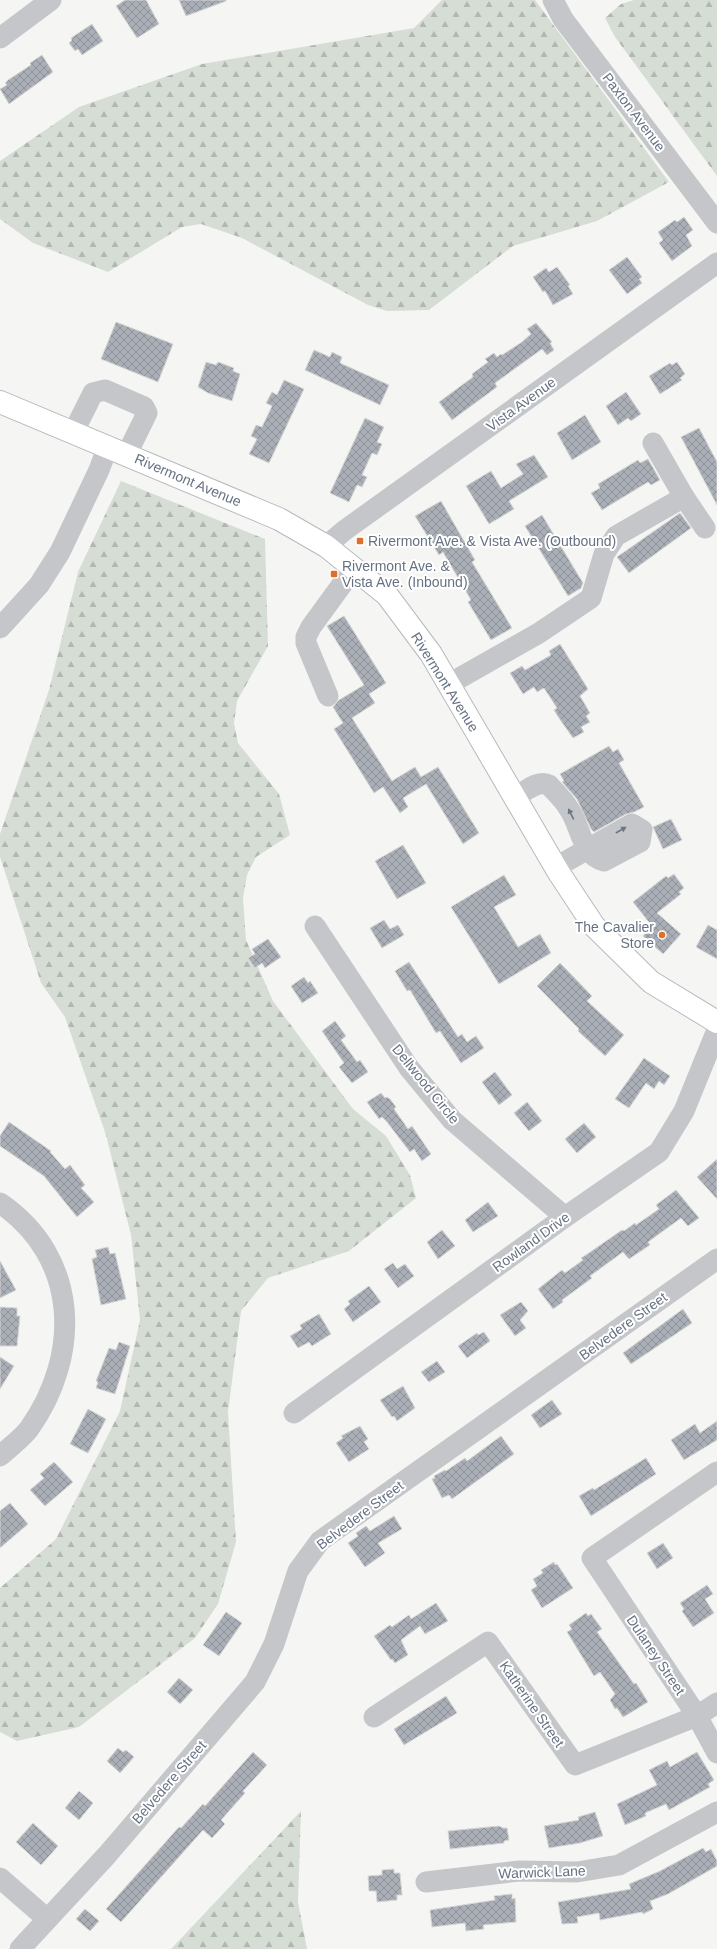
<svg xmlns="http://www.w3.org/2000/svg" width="717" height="1949" viewBox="0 0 717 1949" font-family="Helvetica,sans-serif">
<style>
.forest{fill:url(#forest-firs)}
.building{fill:url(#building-cross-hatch);stroke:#d7d7d5}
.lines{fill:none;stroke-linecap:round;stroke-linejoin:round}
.major-casing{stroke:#b7b9be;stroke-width:24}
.minor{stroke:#c4c6ca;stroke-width:21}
.major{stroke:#fff;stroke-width:22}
.oneway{fill:#6b7687}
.poi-dot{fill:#dc702d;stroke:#fff;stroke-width:1.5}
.labels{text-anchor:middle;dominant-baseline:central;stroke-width:4;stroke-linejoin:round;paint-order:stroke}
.street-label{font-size:14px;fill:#667283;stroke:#fff}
.poi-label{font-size:14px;fill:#667283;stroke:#fff;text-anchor:start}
</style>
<defs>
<pattern id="forest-firs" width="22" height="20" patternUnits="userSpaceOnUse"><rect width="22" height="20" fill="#d6ddd4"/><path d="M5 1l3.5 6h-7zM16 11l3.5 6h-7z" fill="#b1b8b1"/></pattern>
<pattern id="building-cross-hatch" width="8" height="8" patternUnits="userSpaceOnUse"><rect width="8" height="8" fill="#aaafb7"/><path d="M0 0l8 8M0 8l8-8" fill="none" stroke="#8e939a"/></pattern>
</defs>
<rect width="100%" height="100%" fill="#f5f6f3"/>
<g class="forest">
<polygon points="442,0 535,0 669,182 597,221 513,246 429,310 387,311 368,305 242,238 201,224 182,227 108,272 33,243 0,219 0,161 79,107 202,64 414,28"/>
<polygon points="634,0 717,0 717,176 615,37 605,18 621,4"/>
<polygon points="121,481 265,539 268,646 237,701 234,723 238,743 279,794 290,835 256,857 247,875 243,898 246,940 273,1001 353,1109 386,1136 410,1175 416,1198 349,1251 268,1278 241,1311 228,1412 236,1542 218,1604 195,1638 79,1727 17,1741 0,1732 0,1588 56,1539 120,1411 140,1320 131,1235 106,1135 65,1017 41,983 0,857 0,834 49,690 78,572"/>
<polygon points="301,1811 298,1902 307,1949 171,1949"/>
</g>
<g class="building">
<polygon points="125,0 146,0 159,24 137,38 116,6"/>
<polygon points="179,0 226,0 226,1 186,16"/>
<polygon points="92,24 103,41 82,55 78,49 75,51 69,43 72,40 71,38"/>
<polygon points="42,55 53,72 9,104 0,89 7,85 5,83 8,80 31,65 30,63"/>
<polygon points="684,217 693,230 686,235 692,246 672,261 659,243 663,240 658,232 675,220 677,222"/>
<polygon points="627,257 642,277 639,279 642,283 627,294 609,270"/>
<polygon points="557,267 570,285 568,286 573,294 553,305 545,291 543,292 533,277 546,268 549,272"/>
<polygon points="116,322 173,344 158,382 101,359"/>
<polygon points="536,323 552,342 550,343 554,350 547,355 542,349 495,383 497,387 452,420 439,402 473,377 472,374 488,362 485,359 494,353 497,357 501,354 502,355 522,342 531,334 527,329"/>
<polygon points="314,350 330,357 332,352 342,357 340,363 389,385 380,405 305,370"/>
<polygon points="206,362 216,365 218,362 234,368 233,371 240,374 232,401 208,393 198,387"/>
<polygon points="677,362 685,374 680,378 682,380 660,394 649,376 670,363 672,365"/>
<polygon points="284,380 304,389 269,463 249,454 257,439 251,436 256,425 262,427 272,406 266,403 272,392 277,395"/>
<polygon points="626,392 641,414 631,421 628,418 618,425 606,406"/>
<polygon points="585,415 601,442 572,460 557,433"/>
<polygon points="365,418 384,427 377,442 382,444 377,455 372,453 362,475 367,477 362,487 357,485 349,502 330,493"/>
<polygon points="699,428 717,462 717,505 681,437"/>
<polygon points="534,455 548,477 509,501 514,509 489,524 466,486 491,471 501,488 523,474 516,464"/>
<polygon points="648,459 660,480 651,485 648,482 602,510 591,493 600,488 598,484 638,460 640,463"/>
<polygon points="441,501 475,560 472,562 512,628 491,640 468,602 471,600 443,552 439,555 415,516"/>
<polygon points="680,513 691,528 629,573 617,557"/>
<polygon points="542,515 583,583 581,588 568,596 525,526"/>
<polygon points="344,616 386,683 369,694 375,703 352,718 392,781 415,767 421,777 438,767 479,833 463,844 426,784 403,798 408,807 400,813 383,787 374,793 334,729 343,723 333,707 339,700 364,685 327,626"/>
<polygon points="560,644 588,689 580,696 590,713 586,716 590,722 581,727 584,732 573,738 559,718 554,710 557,708 544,688 537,692 534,687 523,694 510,673 522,666 525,670 551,655 549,651"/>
<polygon points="609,746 613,752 618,749 624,760 619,763 644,807 634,812 626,814 594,832 591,829 577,799 562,782 564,781 560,774"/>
<polygon points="671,819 682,840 663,849 653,827"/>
<polygon points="403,845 426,883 397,899 375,861"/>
<polygon points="674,874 684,888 679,892 681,894 657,913 681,934 663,954 643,936 652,926 633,902 666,876 668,878"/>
<polygon points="504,875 516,895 494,907 518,947 540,934 551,953 499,984 451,907"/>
<polygon points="384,920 390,929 398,925 404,935 382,948 370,928"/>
<polygon points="708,925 717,930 717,959 696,947"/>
<polygon points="268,939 281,957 265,968 262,963 255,968 248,958 255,954 252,949"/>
<polygon points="409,962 458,1037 462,1034 467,1042 476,1036 484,1048 461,1063 440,1031 436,1033 410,990 407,991 395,971"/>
<polygon points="560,963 592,996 587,1001 624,1035 605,1056 578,1031 579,1029 537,986"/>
<polygon points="304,977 308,983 310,981 318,993 302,1003 291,986"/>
<polygon points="335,1021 346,1036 341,1040 357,1062 360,1060 368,1072 352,1083 339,1067 344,1063 322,1031"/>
<polygon points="644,1058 670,1076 664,1085 659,1081 654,1089 646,1083 629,1108 615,1099"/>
<polygon points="495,1072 512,1095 499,1105 482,1082"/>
<polygon points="381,1093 385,1098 387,1097 390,1099 396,1107 394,1109 408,1129 412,1126 431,1154 422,1161 414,1149 410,1152 387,1122 382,1117 379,1119 367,1102"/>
<polygon points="527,1102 542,1121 529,1131 514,1113"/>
<polygon points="9,1122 51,1151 50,1152 65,1169 70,1165 85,1185 81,1188 94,1202 77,1217 44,1176 0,1146 0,1136"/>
<polygon points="584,1123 596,1137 577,1153 565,1139"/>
<polygon points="717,1159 717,1199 697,1177"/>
<polygon points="676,1190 699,1218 688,1226 681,1218 648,1242 650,1245 629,1259 623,1252 590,1276 592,1278 562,1300 563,1302 553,1309 538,1289 562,1270 565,1273 583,1260 581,1258 586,1255 622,1230 624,1231 635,1223 636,1225 659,1209 656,1205"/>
<polygon points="488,1202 498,1216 473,1232 465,1220"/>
<polygon points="442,1230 455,1246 438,1259 427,1242"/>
<polygon points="108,1247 110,1254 115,1253 126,1299 101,1305 92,1259 97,1257 95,1250"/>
<polygon points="0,1261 16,1290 0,1298"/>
<polygon points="393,1263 397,1269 405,1264 414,1276 398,1288 384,1269"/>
<polygon points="369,1286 381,1302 353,1322 344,1309 350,1304 348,1301"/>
<polygon points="521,1302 528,1311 520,1320 526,1328 515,1336 500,1315"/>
<polygon points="0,1307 17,1308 17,1316 20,1316 17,1346 0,1346"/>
<polygon points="683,1309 692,1323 631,1364 623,1353"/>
<polygon points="319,1314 331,1334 312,1346 309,1342 298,1348 290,1336 302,1329 300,1325"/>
<polygon points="484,1332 490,1341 467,1358 458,1346 477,1333 478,1335"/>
<polygon points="119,1342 130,1346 115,1394 96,1388 98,1382 96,1381 109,1348 116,1350"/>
<polygon points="0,1357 14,1366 0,1389"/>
<polygon points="437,1361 445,1372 429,1382 421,1372"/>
<polygon points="403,1386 415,1408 397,1421 394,1416 392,1417 380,1400"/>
<polygon points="552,1400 562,1414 540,1428 531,1415"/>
<polygon points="88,1409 106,1419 88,1453 70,1444"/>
<polygon points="717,1421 717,1440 684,1460 671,1440 695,1424 700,1433"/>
<polygon points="360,1426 368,1439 364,1442 369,1449 349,1462 336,1443 343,1438 341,1436"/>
<polygon points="501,1436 514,1454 452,1499 449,1495 442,1498 432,1479 435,1478 434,1476 445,1470 446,1471 465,1458 467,1461"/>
<polygon points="646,1458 656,1474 591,1516 579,1496 593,1488 594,1490"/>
<polygon points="54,1462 73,1482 45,1506 30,1490 44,1478 40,1474"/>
<polygon points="10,1503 28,1524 0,1548 0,1511"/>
<polygon points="394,1516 402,1529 378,1543 385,1553 365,1567 348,1543 358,1536 356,1533 366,1526 370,1531"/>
<polygon points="663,1543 673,1558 657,1569 647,1553"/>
<polygon points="554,1562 555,1565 557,1564 573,1588 542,1608 531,1590 537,1586 533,1579 543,1573 541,1570"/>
<polygon points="707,1585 713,1594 705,1599 714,1613 693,1627 682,1611 684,1609 680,1603"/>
<polygon points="436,1603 448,1621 425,1634 420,1626 401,1640 408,1655 395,1663 392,1659 391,1660 374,1636 390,1625 392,1627 409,1615 411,1619"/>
<polygon points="226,1612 242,1623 219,1656 203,1645"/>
<polygon points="586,1613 588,1616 591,1614 602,1629 597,1632 634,1684 636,1683 648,1702 625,1716 623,1717 617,1708 615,1709 610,1700 615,1694 600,1672 594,1676 567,1632 572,1629 569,1625"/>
<polygon points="179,1678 193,1690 180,1704 167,1692"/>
<polygon points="446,1696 457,1713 404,1745 394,1729"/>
<polygon points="118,1748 123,1752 126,1750 134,1757 120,1773 107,1761"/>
<polygon points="253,1752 267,1765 243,1791 245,1793 221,1820 225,1824 212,1838 203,1830 121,1922 106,1909 179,1827 181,1828 203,1804 205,1806"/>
<polygon points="697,1752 714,1780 708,1784 710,1787 669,1810 666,1804 645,1813 646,1816 625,1825 617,1804 657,1785 649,1770 667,1761 670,1767"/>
<polygon points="79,1791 93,1803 79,1820 65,1808"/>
<polygon points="595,1812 603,1836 580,1843 549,1848 544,1826 579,1820 578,1817"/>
<polygon points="33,1823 58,1846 41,1865 16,1842"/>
<polygon points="499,1826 503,1828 507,1828 509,1840 504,1841 504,1843 450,1849 448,1831"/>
<polygon points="703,1848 706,1852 711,1849 717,1861 717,1866 668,1894 650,1901 653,1909 643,1914 642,1912 600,1920 599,1913 577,1917 578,1923 562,1924 558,1902 631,1889 629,1884 660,1871"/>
<polygon points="394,1869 394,1873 400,1873 402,1895 397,1895 397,1900 377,1902 376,1891 369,1891 368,1876 382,1875 382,1870"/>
<polygon points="512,1894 512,1899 515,1898 516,1922 483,1925 484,1929 466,1931 465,1923 432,1927 430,1910 495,1900 494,1896"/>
<polygon points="85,1909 99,1921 90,1931 76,1919"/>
</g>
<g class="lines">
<g class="major-casing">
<polyline id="major" points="0,402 279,519 326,546 387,595 431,654 559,873 594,926 651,982 717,1022"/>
</g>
<g class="minor">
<polyline points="553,0 563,19 717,223"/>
<polyline points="0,38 51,0"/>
<polyline points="73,433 93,393 105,390 144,407 147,413 127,454"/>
<polyline points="653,443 684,497 705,528"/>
<polyline points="326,546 345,530 717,263"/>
<polyline points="0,628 39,585 60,552 99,470 108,446"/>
<polyline points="449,684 539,633 591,598 604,554 616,536 684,497"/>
<polyline points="328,696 306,643 306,637 311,627 354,568"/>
<path d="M 515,797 C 525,792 538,779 549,785 C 556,793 564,800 569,809 C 581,826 581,855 604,861 L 640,842 L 642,830 L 632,824 L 556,867"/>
<polyline points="315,926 409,1068 452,1120 565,1217"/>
<path d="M 0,1203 C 79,1257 82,1354 29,1429 C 21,1439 10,1447 0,1456"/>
<polyline points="294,1413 565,1217 659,1152 684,1111 717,1030"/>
<polyline points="717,1472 592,1558 697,1716 717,1753"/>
<polyline points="374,1717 488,1642 575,1765 697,1716 717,1703"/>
<polyline points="0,1878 46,1918"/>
<polyline points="426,1882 519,1871 577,1872 619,1865 717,1812"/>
<polyline points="20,1949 107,1855 255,1682 274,1644 298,1571 320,1541 717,1259"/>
</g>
<use href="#major" class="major"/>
</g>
<defs><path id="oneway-solid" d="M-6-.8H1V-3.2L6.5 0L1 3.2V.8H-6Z"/></defs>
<g class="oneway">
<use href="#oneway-solid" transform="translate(571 814) rotate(-116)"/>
<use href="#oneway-solid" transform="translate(621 830) rotate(-30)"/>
</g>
<g class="poi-dot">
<rect x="356" y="537" width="8" height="8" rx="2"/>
<rect x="330" y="570" width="8" height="8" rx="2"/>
<circle cx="662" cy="935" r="4"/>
</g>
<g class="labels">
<g class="street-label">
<text transform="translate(634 112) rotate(53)">Paxton Avenue</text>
<text transform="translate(521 404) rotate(-36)">Vista Avenue</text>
<text transform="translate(188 480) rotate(23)">Rivermont Avenue</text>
<text transform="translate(445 682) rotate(58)">Rivermont Avenue</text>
<text transform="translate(426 1084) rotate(51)">Dellwood Circle</text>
<text transform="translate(531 1242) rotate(-36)">Rowland Drive</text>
<text transform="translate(623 1326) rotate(-36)">Belvedere Street</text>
<text transform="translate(360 1515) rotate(-37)">Belvedere Street</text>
<text transform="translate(656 1655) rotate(56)">Dulaney Street</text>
<text transform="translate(532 1704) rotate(55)">Katherine Street</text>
<text transform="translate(169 1782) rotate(-49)">Belvedere Street</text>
<text transform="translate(542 1872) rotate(-2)">Warwick Lane</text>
</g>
<g class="poi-label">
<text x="368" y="541">Rivermont Ave. &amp; Vista Ave. (Outbound)</text>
<text x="342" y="566">Rivermont Ave. &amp;<tspan x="342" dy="16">Vista Ave. (Inbound)</tspan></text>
<text x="654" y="927" text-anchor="end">The Cavalier<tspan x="654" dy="16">Store</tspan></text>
</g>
</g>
</svg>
